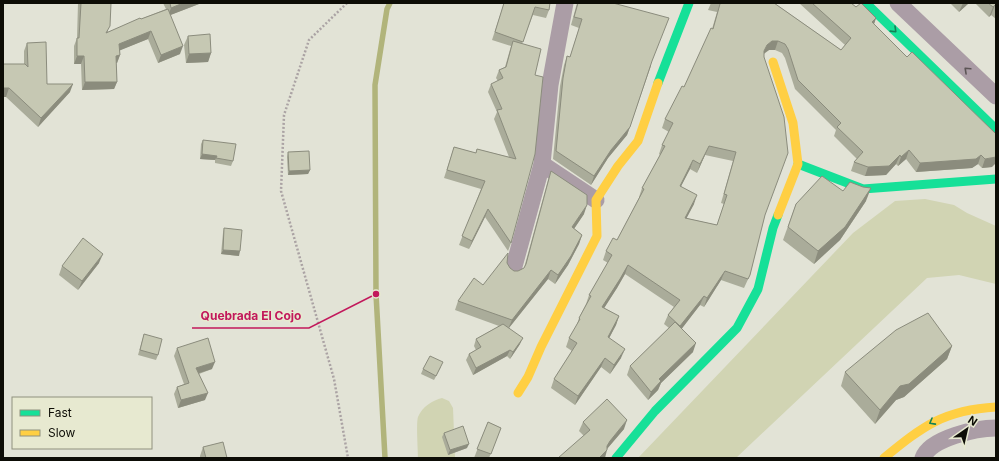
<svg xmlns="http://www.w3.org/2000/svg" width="999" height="461" viewBox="0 0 999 461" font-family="Inter,sans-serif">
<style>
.green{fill:#d1d4b3}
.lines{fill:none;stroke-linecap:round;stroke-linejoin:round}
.stream{stroke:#b1b47b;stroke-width:5.5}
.path{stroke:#aba3a4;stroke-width:2.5;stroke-dasharray:2 2;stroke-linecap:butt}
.street{stroke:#ab9da6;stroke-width:17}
.fast{stroke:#16e098;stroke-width:9}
.slow{stroke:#ffcf43;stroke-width:9}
.wall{fill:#aaac9a;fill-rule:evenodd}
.shaded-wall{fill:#8b8c7d}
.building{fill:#c6c8b3;stroke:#8b8c7d;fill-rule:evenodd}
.oneway{stroke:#128156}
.oneway2{stroke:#5c5556}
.leader{fill:none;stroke:#c2185b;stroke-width:1.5}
.callout-dot{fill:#c2185b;stroke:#e7e9d0;stroke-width:1.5}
.callout-label{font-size:12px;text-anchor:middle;font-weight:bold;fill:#c2185b;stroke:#e7e9d0;stroke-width:3;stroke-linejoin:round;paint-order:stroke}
</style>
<rect width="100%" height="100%" fill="#e2e3d6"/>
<g class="green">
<polygon points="925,199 954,205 967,213 996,226 996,284 959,275 927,278 736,458 638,458 853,233 895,201"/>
<path d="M 442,398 L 449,401 L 453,408 L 455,458 L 418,458 C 418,450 416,423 418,417 C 422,407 433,400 442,398 Z"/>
</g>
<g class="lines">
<polyline class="stream" points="385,458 376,294 375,85 387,9 390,3"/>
<polyline class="path" points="347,3 309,40 284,115 281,191 334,379 348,458"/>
<g class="street">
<polyline points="898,3 996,96"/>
<polyline points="542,164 596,200"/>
<polyline points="513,270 542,164 550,85 565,3"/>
<path d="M 923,458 C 930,438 977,428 996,428"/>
</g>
<g class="fast">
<polyline points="866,3 996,129"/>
<polyline points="658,83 689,3"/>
<polyline points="798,164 863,189 996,179"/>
<polyline points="616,458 655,411 737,328 758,289 773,228 778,215"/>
</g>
<g class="slow">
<polyline points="773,62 793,123 798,164 778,215"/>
<polyline points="518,393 528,377 541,347 597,236 596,200 618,166 638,141 658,83"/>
<path d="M 884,458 C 923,426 944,410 996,407"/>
</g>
</g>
<g class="wall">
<polygon points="78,3 102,3 108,32 166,9 163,3 199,3 199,4 170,15 180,54 158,63 148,39 120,50 120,55 117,63 116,63 117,82 114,89 82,90 81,64 74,64 74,46 77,38"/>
<polygon points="504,3 550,3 549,10 546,18 533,15 522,43 535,75 511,243 508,251 485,217 469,249 459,245 481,189 444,178 454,147 476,153 477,149 509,157 494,119 497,112 488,92 491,84 498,81 496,78 499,70 505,67 511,46 492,40"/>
<polygon points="577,3 613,3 651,66 627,135 608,158 591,185 553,159 560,86 564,65 567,56 570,57 579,28 571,25"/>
<path d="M 711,3 L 774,3 L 841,50 L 845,45 L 799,3 L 851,3 L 856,7 L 876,18 L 874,24 L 992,167 L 982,168 L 978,164 L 972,168 L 916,172 L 906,159 L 898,166 L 896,164 L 886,175 L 865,176 L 851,171 L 854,162 L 857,159 L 834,136 L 836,130 L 795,89 L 785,58 L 782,53 L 775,50 L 769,50 L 764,54 L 764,216 L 750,275 L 744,288 L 721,280 L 704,307 L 700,305 L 681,329 L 693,352 L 661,383 L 658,390 L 648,400 L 627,375 L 630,366 L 669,328 L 664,324 L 668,315 L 674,307 L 625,274 L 617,288 L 604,308 L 619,316 L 616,325 L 609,338 L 621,358 L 610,374 L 601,367 L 575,405 L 551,388 L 554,379 L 572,351 L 566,347 L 569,338 L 576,327 L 579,318 L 586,304 L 589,295 L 608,263 L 603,260 L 606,251 L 617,240 L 639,198 L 639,197 L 642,188 L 660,155 L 659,154 L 662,145 L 669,132 L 662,128 L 665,119 L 684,87 L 712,29 L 717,12 L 708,10 ZM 705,155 L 733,161 L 721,203 L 724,204 L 717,225 L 686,218 L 694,204 L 681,186 L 690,169 L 697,173 Z"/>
<polygon points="950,3 969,3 959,12"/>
<polygon points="975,3 996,3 996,19 991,15 989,17"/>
<polygon points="188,36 211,53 208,62 186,63 184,45"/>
<polygon points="27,43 47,84 70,92 38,127 6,97 3,97 24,64 24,51"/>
<polygon points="203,140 233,161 231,166 215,163 215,160 200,159 201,144"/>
<polygon points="288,152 310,170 308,174 288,175 287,157"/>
<polygon points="551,171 584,214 574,229 582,235 579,244 568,265 555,284 548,279 509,328 520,344 510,359 507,356 473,375 466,360 469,354 476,350 474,346 476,339 499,326 455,310 458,301 483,285 507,263 510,268 514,271 518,271 524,268 548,180"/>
<polygon points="863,187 866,201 840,240 814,264 783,240 796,204 843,191"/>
<polygon points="224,228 239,256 221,254 223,233"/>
<polygon points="99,263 78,290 59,275 62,266"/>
<polygon points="144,334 158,355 156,360 138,355"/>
<polygon points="952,346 947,359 904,397 896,400 875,424 841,386 845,372"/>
<polygon points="177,348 212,369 199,374 205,400 178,408 174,394 177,387 184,384 174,356"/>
<polygon points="441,367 434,380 421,374 423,369"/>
<polygon points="488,422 501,428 489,458 474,458"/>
<polygon points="583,422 624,429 607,449 583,435 579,431"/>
<polygon points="444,433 467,448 448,455 442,437"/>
<polygon points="203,447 227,458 200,458 200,456"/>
</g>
<g class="shaded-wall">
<polygon points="183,3 199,3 199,4 168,16 171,8"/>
<polygon points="963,3 969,3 959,12"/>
<polygon points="995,5 991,15 989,17 993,7"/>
<polygon points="876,18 873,27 872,22"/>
<polygon points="151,31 148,39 116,52 119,44"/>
<polygon points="772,41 778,41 775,50 769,50 763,54 764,51 767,45"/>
<polygon points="183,46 180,54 158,63 161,55"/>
<polygon points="211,53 208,62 186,63 189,54"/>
<polygon points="120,55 117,63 113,63 116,56"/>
<polygon points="77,56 84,56 81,64 74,64"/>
<polygon points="85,82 117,82 114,89 82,90"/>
<polygon points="73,84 70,92 38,127 41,118"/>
<polygon points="3,88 9,88 6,97 3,97"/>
<polygon points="630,127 627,135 608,158 591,185 594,176 611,150"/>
<polygon points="709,146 697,173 700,164"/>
<polygon points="909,150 906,159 898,166 901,157"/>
<polygon points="202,154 217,156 215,160 200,159"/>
<polygon points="900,155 896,164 886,175 865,176 868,167"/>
<polygon points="981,155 978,164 972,168 916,172 920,163"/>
<polygon points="996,157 996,163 992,167 982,168 985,159"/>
<polygon points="693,160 690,169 677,194 680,186"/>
<polygon points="310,170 308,174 288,175 289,171"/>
<polygon points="871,188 866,201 840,240 814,264 818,251"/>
<polygon points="697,195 694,204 682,227 685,218"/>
<polygon points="587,205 584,214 569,236 572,227"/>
<polygon points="488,209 485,217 469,249 472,241"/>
<polygon points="582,235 579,244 568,265 555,284 558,275"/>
<polygon points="223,250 240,251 239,256 221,254"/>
<polygon points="103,254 99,263 78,290 82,281"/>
<polygon points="628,265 625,274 617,288 599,316 602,307"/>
<polygon points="551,270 548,279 508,329 512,320"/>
<polygon points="725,271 721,280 704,307 707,298"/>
<polygon points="704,296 700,305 677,335 680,326"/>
<polygon points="619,316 616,325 605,346 608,337"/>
<polygon points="523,338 520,344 510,359 513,352"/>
<polygon points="696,343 693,352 661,383 658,390 648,400 651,392 659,379"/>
<polygon points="952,346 947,359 904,397 896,400 875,424 880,410 900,386"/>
<polygon points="625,349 621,358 610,374 614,365"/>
<polygon points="510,350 507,356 473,375 476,368"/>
<polygon points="605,358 601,367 575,405 578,396"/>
<polygon points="215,362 212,369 193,375 196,368"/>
<polygon points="208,393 205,400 178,408 181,400"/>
<polygon points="627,420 624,429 606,450 607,450 605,458 599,458 610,441"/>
<polygon points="469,444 467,448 448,455 450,450"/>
</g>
<g class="building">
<polygon points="81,3 111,3 110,26 106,33 140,18 141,19 168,9 183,46 161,55 151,31 119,44 120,55 116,56 117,82 85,82 84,56 77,56 77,38 79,38"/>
<polygon points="170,3 183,3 171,8"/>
<polygon points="504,3 550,3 549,10 535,7 523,42 495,32"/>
<polygon points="578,3 613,3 669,18 652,61 630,127 611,150 594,176 556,151 563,78 567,56 570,57 582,19 574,17"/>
<path d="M 718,3 L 774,3 L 841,50 L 851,38 L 812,3 L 851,3 L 856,7 L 861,3 L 876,18 L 872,22 L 907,57 L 912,52 L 996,134 L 996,157 L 985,159 L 981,155 L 976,159 L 920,163 L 909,150 L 901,157 L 900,155 L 889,166 L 868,167 L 854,162 L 863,152 L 837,127 L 841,123 L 798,80 L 788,49 L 785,44 L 778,41 L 772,41 L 767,45 L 764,51 L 764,57 L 784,117 L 788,153 L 765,215 L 750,275 L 748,279 L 725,271 L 707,298 L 704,296 L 680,326 L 668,315 L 680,300 L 628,265 L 620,279 L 602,307 L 619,316 L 608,337 L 625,349 L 614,365 L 605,358 L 578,396 L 554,379 L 577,343 L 569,338 L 580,319 L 579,318 L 591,296 L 589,295 L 612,255 L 606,251 L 613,238 L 617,240 L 644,189 L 642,188 L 665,146 L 662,145 L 673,123 L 665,119 L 682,86 L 684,87 L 711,28 L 713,29 L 720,4 ZM 709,146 L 736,152 L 724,194 L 727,195 L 717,225 L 685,218 L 697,195 L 680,186 L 693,160 L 700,164 Z"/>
<polygon points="988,3 996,3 996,6 995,5 993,7"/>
<polygon points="210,34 211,53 189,54 188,36"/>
<polygon points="513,41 541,49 535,75 543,77 535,154 511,243 488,209 472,241 462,236 485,181 447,170 454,147 476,153 477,149 516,159 497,110 502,109 491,84 503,78 499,70 506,67"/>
<polygon points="46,42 47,84 73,84 41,118 9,88 3,88 3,64 25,64 28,67 27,43"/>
<polygon points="203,140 236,144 233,161 216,158 217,156 202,154"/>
<polygon points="309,151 310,170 289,171 288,152"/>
<polygon points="551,171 587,195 587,205 572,227 582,235 571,256 558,275 551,270 512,320 458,301 474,278 483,285 508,253 507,263 510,268 514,271 518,271 524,268 526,264"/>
<polygon points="822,176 843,191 850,182 863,187 871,188 845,227 818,251 788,227 796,204"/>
<polygon points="224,228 242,230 240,251 223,250"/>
<polygon points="83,238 103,254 82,281 62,266"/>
<polygon points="928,313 952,346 909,384 900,386 880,410 845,372 896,330"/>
<polygon points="675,322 696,343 659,379 661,381 651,392 630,366"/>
<polygon points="503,324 523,338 513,352 510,350 476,368 469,354 481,347 476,339"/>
<polygon points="144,334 162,339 158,355 140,350"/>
<polygon points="208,338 215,362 196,368 208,393 181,400 177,387 189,383 177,348"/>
<polygon points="430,356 443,362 436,376 423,369"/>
<polygon points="607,399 627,420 610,441 607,446 607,450 599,458 558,458 590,430 583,422"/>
<polygon points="488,422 501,428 491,454 477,449"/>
<polygon points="463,426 469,444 450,450 444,433"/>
<polygon points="223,442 227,458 206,458 203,447"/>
</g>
<defs><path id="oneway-chevron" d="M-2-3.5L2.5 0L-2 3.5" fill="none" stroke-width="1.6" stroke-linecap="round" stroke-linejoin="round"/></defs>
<g class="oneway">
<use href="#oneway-chevron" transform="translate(894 30) rotate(44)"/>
<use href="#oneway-chevron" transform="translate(932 422) rotate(151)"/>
</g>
<use class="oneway2" href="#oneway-chevron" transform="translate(967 70) rotate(-137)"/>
<path class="leader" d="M376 294L309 328H192"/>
<circle class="callout-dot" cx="376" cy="294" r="4"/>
<g class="callout-label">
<text x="251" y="320">Quebrada El Cojo</text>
</g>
<rect width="999" height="461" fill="none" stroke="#0d0d06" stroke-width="8"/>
<rect x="12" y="397" width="140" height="52" fill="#e7e9d0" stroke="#90917f"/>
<rect x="20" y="410" width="20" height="6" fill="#16e098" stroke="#90917f"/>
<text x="48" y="417" font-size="12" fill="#0d0d06">Fast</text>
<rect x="20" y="430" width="20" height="6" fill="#ffcf43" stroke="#90917f"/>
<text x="48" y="437" font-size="12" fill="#0d0d06">Slow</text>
<g transform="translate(967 429) rotate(34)" stroke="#e7e9d0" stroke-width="3" paint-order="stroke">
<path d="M0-3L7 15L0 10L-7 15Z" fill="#0d0d06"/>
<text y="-6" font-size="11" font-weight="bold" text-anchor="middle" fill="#0d0d06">N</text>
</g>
</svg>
